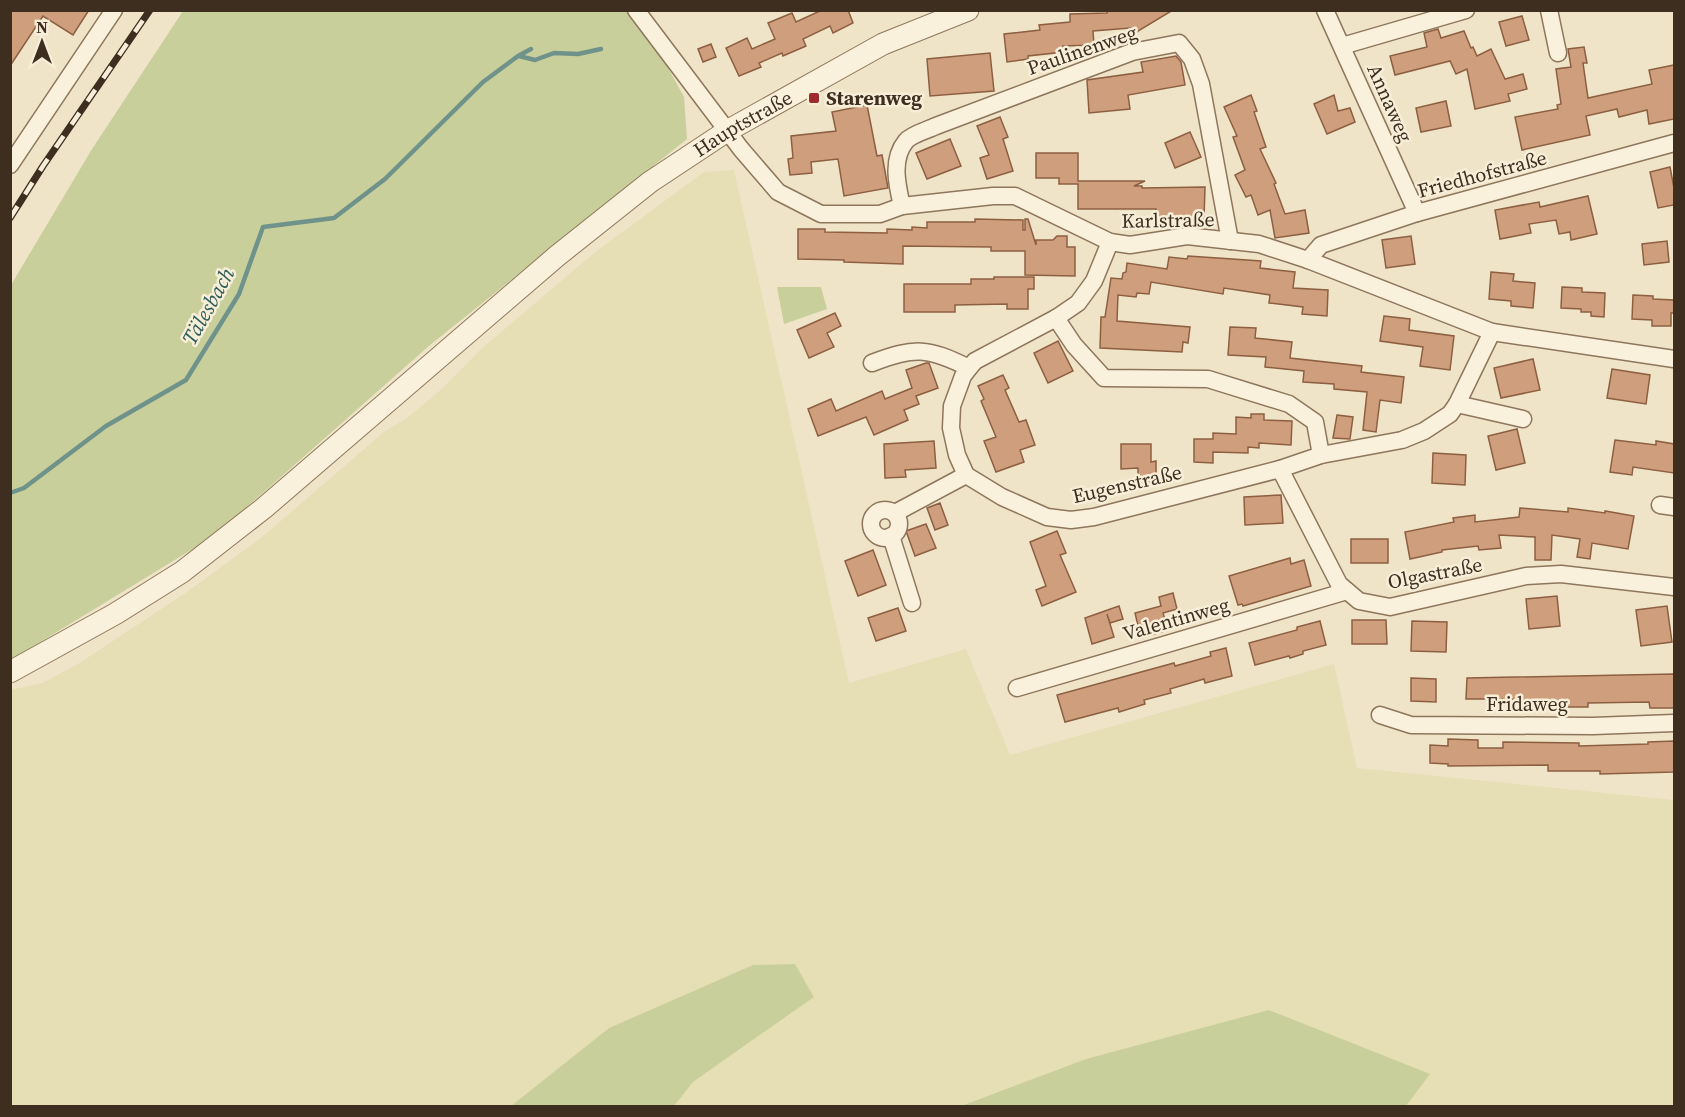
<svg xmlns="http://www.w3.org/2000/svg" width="1685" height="1117" viewBox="0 0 1685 1117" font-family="'Source Serif 4',serif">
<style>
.farmland{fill:#e6deb5}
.green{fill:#c9cf9b}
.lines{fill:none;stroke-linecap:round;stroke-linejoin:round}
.stream{stroke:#6f938a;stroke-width:4.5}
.building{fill:#cf9f7d;stroke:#8d5f41;stroke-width:1.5}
.minor-casing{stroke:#8d765c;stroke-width:19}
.tertiary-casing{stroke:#8d765c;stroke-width:23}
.minor{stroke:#faf1dc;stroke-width:16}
.tertiary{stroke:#faf1dc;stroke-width:21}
.rail-casing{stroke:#3d2e20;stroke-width:7}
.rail{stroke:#f7eed8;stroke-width:4.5;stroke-dasharray:14;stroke-linecap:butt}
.poi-dot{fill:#9e2a2b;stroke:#f7eed8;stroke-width:2}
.labels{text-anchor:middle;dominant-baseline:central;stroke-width:5;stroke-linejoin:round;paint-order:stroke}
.street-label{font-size:20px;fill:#3d2e20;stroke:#f7eed8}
.poi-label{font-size:20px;font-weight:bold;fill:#3d2e20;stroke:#f7eed8;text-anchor:start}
.water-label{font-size:21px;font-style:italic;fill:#2f5d5a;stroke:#f7eed8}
</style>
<rect width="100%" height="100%" fill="#f0e4c8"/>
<polygon class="farmland" points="734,170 849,683 966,649 1010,755 1334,664 1357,768 1674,800 1674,1106 1406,1106 1429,1075 1086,1059 961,1106 674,1106 693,1082 814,997 795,964 753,965 609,1028 511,1106 11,1106 10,690 42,683 78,664 184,594 261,538 385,431 407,418 443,388 480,350 594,253 704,172"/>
<g class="green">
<polygon points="183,11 637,11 684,97 687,139 430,345 214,536 11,660 11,285 92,149"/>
<polygon points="777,287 821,287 827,309 784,324"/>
<polygon points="795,964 814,997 693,1082 674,1106 511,1106 609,1028 753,965"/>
<polygon points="1269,1010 1430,1074 1406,1106 961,1106 1086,1059"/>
</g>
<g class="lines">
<g class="stream">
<polyline points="519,56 535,60 554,53 578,54 601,49"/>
<polyline points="10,493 24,488 106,426 186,380 239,294 263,227 334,218 385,179 483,82 518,56 531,49"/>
</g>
</g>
<g class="building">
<polygon points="10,10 89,10 73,35 43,16 10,66"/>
<polygon points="822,10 848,10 853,23 833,33 830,26 803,39 806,46 783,56 782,53 759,63 761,67 739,76 726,48 747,38 752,49 775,39 768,23 792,13 796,22"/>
<polygon points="1107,10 1173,10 1130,36 1130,28 1093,31 1094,45 1063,46 1064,52 1028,56 1028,59 1007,62 1004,34 1040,30 1039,25 1070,22 1070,14 1107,13"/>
<polygon points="1522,16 1529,40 1506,46 1499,22"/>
<polygon points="1438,29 1441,38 1464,31 1471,48 1473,47 1477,56 1491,49 1505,79 1523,74 1527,89 1508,94 1510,101 1475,109 1467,69 1456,74 1450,61 1395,75 1390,56 1427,47 1424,33"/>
<polygon points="711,44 716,57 703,62 698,49"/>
<polygon points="1584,47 1587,63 1583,63 1588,98 1652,84 1649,70 1674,65 1674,119 1649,124 1647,110 1619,117 1617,109 1586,116 1590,135 1522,150 1515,117 1558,109 1557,105 1561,104 1556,69 1571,67 1568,49"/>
<polygon points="990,53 994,91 930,96 927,59"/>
<polygon points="1176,56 1181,62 1185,85 1128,95 1130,109 1089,113 1087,80 1143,72 1141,62"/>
<polygon points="1251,95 1257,111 1254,112 1266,147 1260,149 1276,183 1274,184 1285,214 1305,210 1309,233 1275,238 1270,210 1258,215 1251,195 1246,197 1235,175 1245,170 1233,137 1237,136 1224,107"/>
<polygon points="1334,95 1338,111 1350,108 1355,122 1327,134 1314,104"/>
<polygon points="1446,101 1451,126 1421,132 1416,108"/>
<polygon points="867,105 877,156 882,155 888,188 844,196 838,159 811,162 812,173 790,175 788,159 793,158 791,136 836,131 832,112"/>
<polygon points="1000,117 1008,137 1003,139 1013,171 987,179 980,158 989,155 977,126"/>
<polygon points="1190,132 1201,157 1175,168 1165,143"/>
<polygon points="950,139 961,166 927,179 916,153"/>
<polygon points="1036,153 1078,153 1078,181 1145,181 1134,186 1142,186 1142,188 1205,187 1204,219 1157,219 1156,209 1078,209 1078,184 1059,184 1059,178 1036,178"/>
<polygon points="1670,167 1674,188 1674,205 1658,208 1650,172"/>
<polygon points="1588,196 1597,234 1571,240 1570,232 1559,234 1556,220 1529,224 1531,233 1500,239 1495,210 1539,202 1540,207"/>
<polygon points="975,219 1023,220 1023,230 1025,230 1025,219 1028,219 1036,245 1036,240 1053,240 1057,236 1067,236 1067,247 1075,247 1075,276 1025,275 1025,251 991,251 991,247 903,246 903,264 844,262 844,260 798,259 798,229 825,229 825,232 887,233 887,229 912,230 912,227 927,228 927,222 975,222"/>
<polygon points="1411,236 1415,264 1386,268 1382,240"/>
<polygon points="1667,241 1669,262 1644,265 1642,244"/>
<polygon points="1188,256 1261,261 1260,268 1295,272 1293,288 1328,290 1327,316 1302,314 1303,307 1269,303 1270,295 1224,288 1223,294 1151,282 1149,294 1137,293 1136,297 1118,295 1117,321 1190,327 1188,343 1183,342 1182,352 1100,348 1101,317 1105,317 1111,278 1122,279 1123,273 1126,272 1127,263 1167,269 1169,257 1187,259"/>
<polygon points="1491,272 1514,274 1513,281 1535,283 1533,308 1511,306 1511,301 1489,299"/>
<polygon points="994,277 1034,277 1034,289 1028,289 1028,309 1007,309 1007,304 955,305 955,312 904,312 904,284 971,284 971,279 994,279"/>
<polygon points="1562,287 1582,288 1582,292 1605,293 1604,317 1591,316 1591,312 1581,312 1581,309 1561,308"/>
<polygon points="1633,295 1653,296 1653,299 1674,300 1674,313 1671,313 1671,326 1652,326 1652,320 1632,319"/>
<polygon points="835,313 841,326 827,333 834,347 809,358 797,330"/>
<polygon points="1384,316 1410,319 1409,330 1454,336 1450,370 1420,366 1423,347 1380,341"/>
<polygon points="1230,327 1256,328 1255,338 1292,342 1290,358 1362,366 1361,372 1404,377 1401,403 1380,400 1376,432 1363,430 1367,392 1334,389 1334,384 1303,382 1304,371 1265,367 1266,357 1228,355"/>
<polygon points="1058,341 1073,371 1048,383 1034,353"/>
<polygon points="1533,359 1540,390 1501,398 1494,368"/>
<polygon points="926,363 929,363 938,388 916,396 919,404 904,410 908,420 874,435 866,417 818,436 808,409 831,399 836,411 882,391 885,399 912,388 906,370"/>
<polygon points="1612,369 1650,375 1646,404 1607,398"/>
<polygon points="1003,375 1009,388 1005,390 1019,422 1026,420 1035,445 1020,450 1024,462 996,472 984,441 996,437 981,401 984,399 978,386"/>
<polygon points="1251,414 1264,414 1264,420 1292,421 1291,445 1259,443 1259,448 1248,447 1248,453 1213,452 1213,463 1194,462 1194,439 1213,439 1213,433 1236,434 1236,417 1251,418"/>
<polygon points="1337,415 1353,417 1350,439 1333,438"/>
<polygon points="1517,429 1525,463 1496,470 1488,436"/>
<polygon points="1615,440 1656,445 1656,441 1674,444 1674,473 1633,467 1632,475 1610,472"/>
<polygon points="934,441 936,468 905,470 906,477 885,478 884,444"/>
<polygon points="1121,444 1151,444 1151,462 1156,461 1156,482 1138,482 1138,468 1121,469"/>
<polygon points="1433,453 1466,455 1465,485 1432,483"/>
<polygon points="1281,495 1283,523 1245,525 1244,497"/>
<polygon points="940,503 948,525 935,530 927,508"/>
<polygon points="1520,508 1568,512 1568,508 1605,513 1605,511 1634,516 1628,549 1592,543 1590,559 1577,557 1580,539 1552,535 1551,560 1535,560 1535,537 1499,535 1501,548 1479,550 1478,546 1442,550 1442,552 1410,559 1405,532 1454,522 1453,518 1475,515 1475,522 1519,517"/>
<polygon points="926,524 936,548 915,556 906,531"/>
<polygon points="1057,531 1066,553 1060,555 1076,592 1042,606 1036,590 1046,586 1030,542"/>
<rect x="1351" y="539" width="37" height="24"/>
<polygon points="873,550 886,585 858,596 845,561"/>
<polygon points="1290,558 1291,564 1304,560 1311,586 1243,606 1242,604 1238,605 1229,576"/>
<polygon points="1173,593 1177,609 1163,613 1168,630 1141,638 1135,613 1161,606 1159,597"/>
<polygon points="1557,596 1560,626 1529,629 1526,599"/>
<polygon points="1119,606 1123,619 1110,623 1107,614 1114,637 1092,644 1085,618"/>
<polygon points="1667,606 1672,642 1641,646 1636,610"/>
<polygon points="898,608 906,631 876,641 868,618"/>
<polygon points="1352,620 1386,620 1387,644 1352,644"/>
<polygon points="1320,621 1326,645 1303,651 1303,654 1290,658 1289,656 1255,665 1249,643 1297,630 1297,627"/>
<polygon points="1412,621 1447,622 1446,652 1411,651"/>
<polygon points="1226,648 1232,676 1205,683 1204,679 1170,689 1171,693 1144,700 1145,704 1119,712 1118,708 1065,722 1057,695 1174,663 1175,666 1211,656 1210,652"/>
<polygon points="1674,674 1674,708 1650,708 1649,702 1588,703 1588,707 1547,707 1546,701 1513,702 1513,699 1466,699 1467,678"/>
<polygon points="1411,678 1436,679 1436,702 1411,701"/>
<polygon points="1448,739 1478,740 1478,748 1503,748 1503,742 1579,743 1579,746 1648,744 1648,742 1674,741 1674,772 1600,774 1600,771 1548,771 1548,765 1448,766 1448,764 1430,763 1430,745 1448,746"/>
</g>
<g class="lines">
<g class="minor-casing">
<g id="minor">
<polyline points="636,10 741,149 778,192 821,214 880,214 902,206 993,196 1015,196 1110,242 1130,245 1187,236 1259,244 1308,260 1492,332 1674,359"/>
<polyline points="1325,10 1417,213"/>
<polyline points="1549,10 1558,53"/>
<polyline points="1342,46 1466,10"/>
<polyline points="10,165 114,10"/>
<path d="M 902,206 C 897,185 891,159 906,141 C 912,134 928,130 936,126 L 1132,52 L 1179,43 L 1192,59 L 1201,84 L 1230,241"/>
<polyline points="1110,242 1094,281 1078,303 1056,318 975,361 969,368 963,376 952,406 951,428 957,455 966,475 1002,497 1047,517 1071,520 1094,517 1280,469 1321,455 1402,440 1424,431 1450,414 1457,404 1492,332"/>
<polyline points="1308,260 1321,245 1417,213 1674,143"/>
<polyline points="1056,318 1074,345 1104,378 1208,379 1289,404 1315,422 1321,455"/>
<path d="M 872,363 C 915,347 927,347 969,368"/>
<polyline points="1457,404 1523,419"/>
<polyline points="1280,469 1339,584 1359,601 1390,607 1526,576 1561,574 1674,587"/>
<polyline points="1660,505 1674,507"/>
<circle cx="885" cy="524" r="14"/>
<polyline points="895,513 966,475"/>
<polyline points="891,536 912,603"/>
<polyline points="1017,688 1347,591"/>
<polyline points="1380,715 1411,725 1593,726 1674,723"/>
</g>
</g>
<g class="tertiary-casing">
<g id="tertiary">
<path id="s1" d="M 10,672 L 115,614 L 182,572 L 264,508 L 557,256 L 650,182 L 727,131 L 883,44 L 968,10"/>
</g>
</g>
<use href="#minor" class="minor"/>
<use href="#tertiary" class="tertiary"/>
<g class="rail-casing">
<polyline id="rail" points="10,218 43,166 150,10"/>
</g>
<use href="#rail" class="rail"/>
</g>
<rect class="poi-dot" x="808" y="92" width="12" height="12" rx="3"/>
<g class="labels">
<g class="street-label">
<text transform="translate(1082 50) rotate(-19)">Paulinenweg</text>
<text transform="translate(1390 103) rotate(66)">Annaweg</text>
<text stroke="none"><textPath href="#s1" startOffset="918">Hauptstraße</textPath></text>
<text transform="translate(1482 174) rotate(-15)">Friedhofstraße</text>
<text transform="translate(1168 220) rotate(-1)">Karlstraße</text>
<text transform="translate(1127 484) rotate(-13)">Eugenstraße</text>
<text transform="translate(1435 573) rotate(-11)">Olgastraße</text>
<text transform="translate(1176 619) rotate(-16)">Valentinweg</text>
<text x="1527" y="704">Fridaweg</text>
</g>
<g class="poi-label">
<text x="826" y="98">Starenweg</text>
</g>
<g class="water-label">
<text transform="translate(208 306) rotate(-61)">Tälesbach</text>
</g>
</g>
<rect width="1685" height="1117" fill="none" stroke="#3d2e20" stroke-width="24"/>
<g transform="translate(42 42)" stroke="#f7eed8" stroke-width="4.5" paint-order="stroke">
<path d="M0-4.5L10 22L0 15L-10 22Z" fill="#3d2e20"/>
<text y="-9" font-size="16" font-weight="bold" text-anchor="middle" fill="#3d2e20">N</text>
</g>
</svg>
